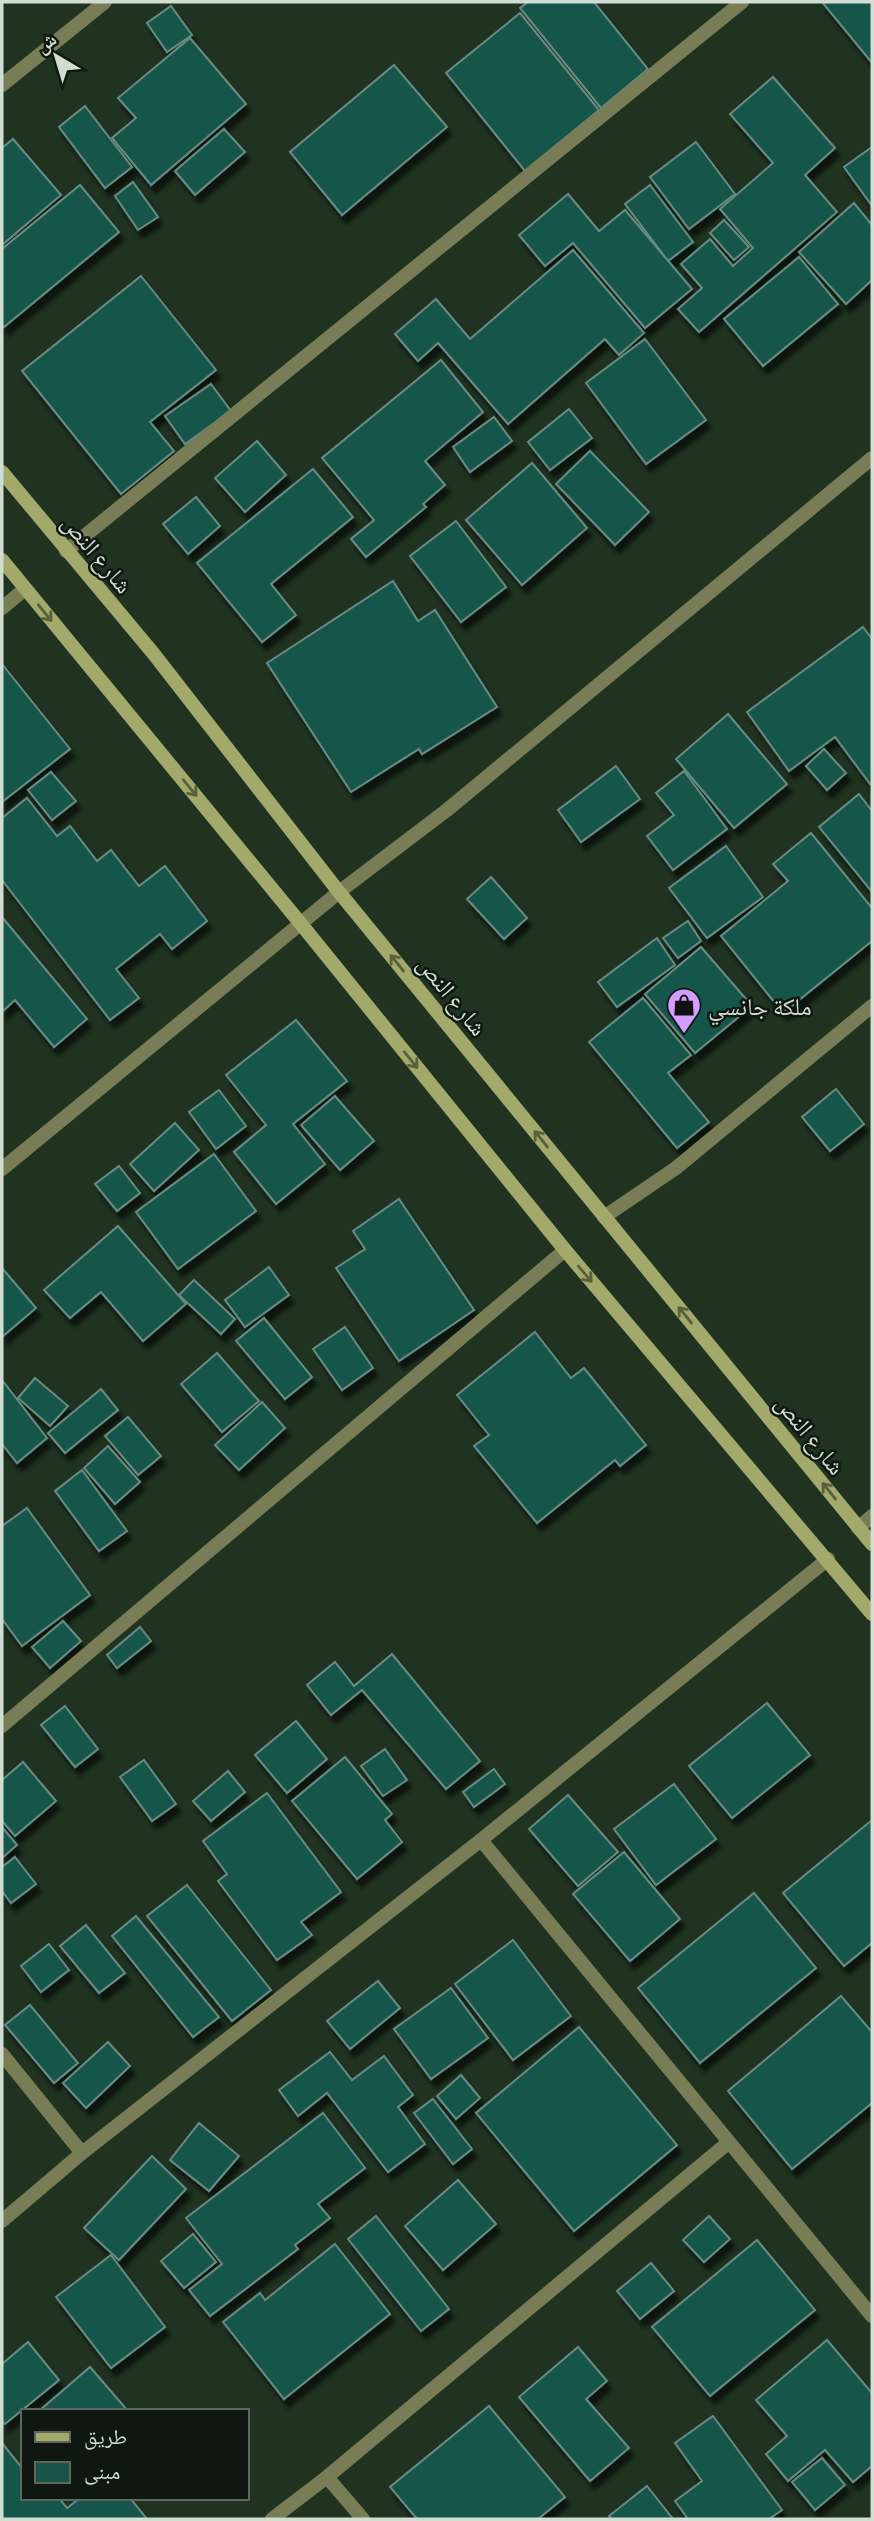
<svg xmlns="http://www.w3.org/2000/svg" width="874" height="2521" viewBox="0 0 874 2521" font-family="Commissioner,'Noto Naskh Arabic',sans-serif">
<style>
.building{fill:#17554a;stroke:#678b83;stroke-width:2;filter:url(#shadow)}
.lines{fill:none;stroke-linecap:round;stroke-linejoin:round}
.minor{stroke:#787d56;stroke-width:14}
.secondary{stroke:#a3a96a;stroke-width:14}
.oneway{stroke:#59603d}
.labels{text-anchor:middle;dominant-baseline:central;stroke-width:5;stroke-linejoin:round;paint-order:stroke}
.street-label{font-size:24px;fill:#d1ddd1;stroke:#0f1810}
.poi-label{font-size:24px;fill:#d1ddd1;stroke:#0f1810;text-anchor:start}
</style>
<defs>
<filter id="shadow"><feDropShadow dx="4.5" dy="8" stdDeviation="2" flood-color="#0009"/></filter>
</defs>
<rect width="100%" height="100%" fill="#1f3320"/>
<g class="building">
<polygon points="528,2 594,2 648,69 601,108 520,8"/>
<polygon points="822,2 872,2 872,63"/>
<polygon points="171,6 192,35 167,52 147,23"/>
<polygon points="520,13 599,110 525,171 446,73"/>
<polygon points="190,38 246,104 151,185 112,138 136,118 118,98"/>
<polygon points="394,65 447,127 342,215 290,152"/>
<polygon points="773,77 835,148 805,175 837,212 699,332 678,309 702,288 681,264 710,239 733,266 753,248 720,209 773,163 730,114"/>
<polygon points="85,106 132,167 105,188 59,127"/>
<polygon points="224,129 245,152 195,195 175,171"/>
<polygon points="13,139 61,195 2,245 2,148"/>
<polygon points="696,142 735,194 689,229 650,177"/>
<polygon points="872,147 872,206 844,167"/>
<polygon points="133,182 158,217 138,230 115,196"/>
<polygon points="80,185 119,232 4,327 2,324 2,249"/>
<polygon points="650,185 693,242 668,261 625,204"/>
<polygon points="568,194 599,231 625,210 692,289 645,328 573,243 545,266 519,235"/>
<polygon points="854,203 872,225 872,280 846,304 799,252"/>
<polygon points="724,220 749,247 734,260 710,233"/>
<polygon points="573,250 644,333 619,355 605,339 508,424 438,343 418,361 395,334 436,299 470,339"/>
<polygon points="799,257 838,304 763,366 724,319"/>
<polygon points="141,276 216,370 150,422 174,451 121,494 22,371"/>
<polygon points="645,339 706,420 646,464 586,383"/>
<polygon points="441,360 483,412 425,461 445,485 423,504 426,507 366,557 351,539 374,520 322,458"/>
<polygon points="211,384 231,411 185,444 165,416"/>
<polygon points="569,409 592,438 550,470 528,442"/>
<polygon points="494,417 512,441 470,472 453,447"/>
<polygon points="257,441 286,475 245,512 215,478"/>
<polygon points="590,451 649,512 615,545 556,484"/>
<polygon points="532,463 587,528 522,585 466,520"/>
<polygon points="313,469 353,517 271,584 296,615 262,642 197,563"/>
<polygon points="196,497 220,526 188,554 163,524"/>
<polygon points="456,521 506,587 461,622 410,556"/>
<polygon points="393,581 418,621 435,610 497,707 422,754 419,749 351,792 267,663"/>
<polygon points="863,627 872,639 872,782 870,784 835,737 789,771 747,712"/>
<polygon points="2,664 70,749 2,802"/>
<polygon points="728,714 787,784 734,828 676,759"/>
<polygon points="824,749 846,773 827,790 806,766"/>
<polygon points="616,766 640,799 581,842 558,810"/>
<polygon points="684,771 727,829 673,870 647,836 674,815 656,793"/>
<polygon points="51,772 76,801 52,820 28,790"/>
<polygon points="859,794 872,811 872,892 819,827"/>
<polygon points="27,798 57,836 70,826 97,861 111,850 139,886 165,866 207,921 172,949 160,934 116,969 139,998 110,1020 2,880 2,818"/>
<polygon points="811,833 872,908 872,941 783,1013 721,936 788,881 773,864"/>
<polygon points="726,846 763,897 707,938 669,888"/>
<polygon points="491,877 527,918 504,939 467,899"/>
<polygon points="2,917 87,1019 54,1047 15,1000 2,1012"/>
<polygon points="688,921 701,941 678,958 663,938"/>
<polygon points="657,938 675,965 617,1007 598,982"/>
<polygon points="701,947 752,1006 695,1053 645,994"/>
<polygon points="643,998 691,1055 668,1073 709,1122 677,1148 589,1042"/>
<polygon points="296,1020 347,1081 293,1124 325,1164 276,1204 234,1152 266,1125 226,1075"/>
<polygon points="836,1089 864,1124 830,1151 802,1117"/>
<polygon points="219,1090 246,1126 216,1149 189,1112"/>
<polygon points="335,1096 374,1141 340,1170 301,1125"/>
<polygon points="175,1123 199,1150 154,1191 130,1164"/>
<polygon points="214,1154 256,1211 178,1269 136,1212"/>
<polygon points="119,1166 140,1193 117,1211 95,1184"/>
<polygon points="399,1199 474,1310 399,1361 336,1268 365,1249 353,1231"/>
<polygon points="118,1226 186,1304 143,1341 101,1292 70,1318 44,1290"/>
<polygon points="269,1267 289,1295 245,1327 225,1300"/>
<polygon points="2,1268 36,1308 2,1337"/>
<polygon points="194,1280 235,1319 221,1334 179,1295"/>
<polygon points="264,1318 312,1377 285,1399 236,1341"/>
<polygon points="345,1327 373,1368 342,1390 313,1349"/>
<polygon points="535,1332 571,1378 584,1368 646,1445 620,1466 615,1460 537,1523 474,1446 489,1435 457,1395"/>
<polygon points="217,1353 259,1401 222,1432 181,1384"/>
<polygon points="35,1378 68,1406 50,1426 18,1398"/>
<polygon points="2,1380 47,1438 17,1463 2,1444"/>
<polygon points="101,1389 118,1410 65,1453 48,1433"/>
<polygon points="262,1402 285,1428 239,1470 215,1445"/>
<polygon points="128,1417 161,1456 138,1475 105,1436"/>
<polygon points="108,1446 140,1482 115,1504 84,1468"/>
<polygon points="82,1470 127,1531 99,1551 55,1491"/>
<polygon points="27,1508 90,1595 22,1646 2,1619 2,1526"/>
<polygon points="63,1621 81,1641 50,1668 32,1647"/>
<polygon points="140,1627 151,1641 117,1668 107,1655"/>
<polygon points="392,1654 480,1761 446,1789 362,1690 331,1715 307,1685 335,1662 354,1686"/>
<polygon points="767,1703 810,1755 732,1818 689,1766"/>
<polygon points="65,1706 98,1749 75,1767 41,1725"/>
<polygon points="296,1721 327,1759 287,1793 255,1755"/>
<polygon points="385,1749 407,1780 383,1796 361,1766"/>
<polygon points="345,1757 392,1814 385,1820 402,1842 357,1879 292,1801"/>
<polygon points="144,1760 176,1804 152,1821 120,1777"/>
<polygon points="23,1762 56,1801 15,1836 2,1821 2,1780"/>
<polygon points="494,1769 505,1784 474,1807 463,1792"/>
<polygon points="228,1771 245,1792 211,1821 193,1801"/>
<polygon points="674,1784 716,1839 656,1885 614,1829"/>
<polygon points="267,1793 341,1892 301,1922 312,1935 277,1960 218,1881 227,1874 203,1841"/>
<polygon points="568,1795 618,1852 578,1886 529,1829"/>
<polygon points="872,1820 872,1943 844,1966 783,1893"/>
<polygon points="2,1827 17,1845 2,1858"/>
<polygon points="624,1852 680,1919 630,1961 573,1894"/>
<polygon points="15,1857 36,1884 11,1903 2,1891 2,1867"/>
<polygon points="187,1885 271,1990 232,2021 147,1916"/>
<polygon points="754,1893 816,1968 700,2063 638,1988"/>
<polygon points="136,1916 219,2017 193,2037 112,1936"/>
<polygon points="86,1925 125,1973 99,1993 60,1946"/>
<polygon points="513,1940 571,2016 513,2060 455,1984"/>
<polygon points="49,1944 69,1970 41,1992 21,1966"/>
<polygon points="378,1981 400,2008 350,2049 327,2021"/>
<polygon points="451,1988 488,2038 431,2079 394,2029"/>
<polygon points="841,1996 872,2032 872,2103 792,2169 728,2091"/>
<polygon points="30,2005 78,2063 54,2083 5,2025"/>
<polygon points="579,2027 677,2145 574,2231 476,2113"/>
<polygon points="108,2042 130,2066 86,2108 63,2083"/>
<polygon points="330,2052 352,2080 384,2056 413,2095 398,2107 425,2144 388,2172 327,2093 298,2116 279,2090"/>
<polygon points="461,2075 480,2098 456,2119 437,2096"/>
<polygon points="433,2099 472,2149 453,2164 414,2113"/>
<polygon points="323,2113 365,2168 318,2204 330,2218 295,2245 298,2249 210,2316 189,2290 222,2264 186,2218"/>
<polygon points="199,2123 239,2156 209,2191 170,2160"/>
<polygon points="152,2156 186,2189 119,2260 84,2228"/>
<polygon points="458,2180 496,2224 443,2270 405,2226"/>
<polygon points="376,2216 449,2309 421,2331 348,2239"/>
<polygon points="709,2216 730,2239 704,2262 683,2240"/>
<polygon points="193,2234 216,2262 184,2288 161,2261"/>
<polygon points="757,2240 815,2310 710,2396 652,2327"/>
<polygon points="335,2244 390,2314 284,2399 223,2322 260,2293 265,2300"/>
<polygon points="111,2255 165,2327 111,2368 56,2297"/>
<polygon points="651,2263 674,2291 640,2319 617,2291"/>
<polygon points="827,2340 872,2393 872,2466 853,2482 825,2450 788,2481 766,2454 787,2436 756,2400"/>
<polygon points="28,2342 59,2380 5,2424 2,2421 2,2364"/>
<polygon points="578,2347 607,2381 586,2399 629,2448 590,2481 519,2397"/>
<polygon points="90,2367 128,2411 39,2411"/>
<polygon points="489,2406 565,2497 538,2519 417,2519 390,2487"/>
<polygon points="713,2416 782,2510 769,2519 688,2519 675,2501 702,2481 675,2443"/>
<polygon points="2,2443 23,2469 23,2498 59,2498 67,2508 80,2498 130,2498 147,2519 2,2519"/>
<polygon points="822,2458 845,2485 815,2510 792,2482"/>
<polygon points="647,2486 673,2519 612,2519 609,2516"/>
</g>
<g class="lines">
<g class="minor">
<polyline points="2,85 105,2"/>
<polyline points="66,551 742,2"/>
<polyline points="2,608 25,589"/>
<polyline points="2,1169 339,892 447,810 872,458"/>
<polyline points="604,1217 676,1168 872,1006"/>
<polyline points="858,1528 872,1516"/>
<polyline points="2,1726 565,1250"/>
<polyline points="481,1840 872,2316"/>
<polyline points="2,2054 82,2153"/>
<polyline points="2,2221 82,2153 481,1840 828,1559"/>
<polyline points="327,2477 363,2519"/>
<polyline points="272,2519 327,2477 729,2142"/>
</g>
<g class="secondary">
<polyline points="2,472 153,653 339,892 872,1544"/>
<polyline points="2,560 301,924 565,1250 872,1614"/>
</g>
</g>
<defs><path id="oneway-shaft" d="M-6 0H5M1.5-3L5.5 0L1.5 3" fill="none" stroke-width="1.6" stroke-linecap="round" stroke-linejoin="round" transform="scale(1.75)"/></defs>
<g class="oneway">
<use href="#oneway-shaft" transform="translate(45 613) rotate(51)"/>
<use href="#oneway-shaft" transform="translate(190 788) rotate(51)"/>
<use href="#oneway-shaft" transform="translate(397 963) rotate(-129)"/>
<use href="#oneway-shaft" transform="translate(411 1060) rotate(51)"/>
<use href="#oneway-shaft" transform="translate(541 1139) rotate(-129)"/>
<use href="#oneway-shaft" transform="translate(585 1274) rotate(50)"/>
<use href="#oneway-shaft" transform="translate(685 1315) rotate(-129)"/>
<use href="#oneway-shaft" transform="translate(829 1491) rotate(-129)"/>
</g>
<defs>
<g id="shop-pin" transform="scale(1.75)"><path d="M0 17L-7.5 6A9.5 9.5 0 1 1 7.5 6Z" fill="#d19dfe" stroke="#0f1810"/><path d="M-5-2.5h2.3a2.7 3.5 0 0 1 5.4 0H5L5.5 6h-11ZM-1.5-2.5h3a1.5 2.3 0 0 0-3 0Z" fill="#111"/></g>
</defs>
<g fill-rule="evenodd">
<use href="#shop-pin" x="684" y="1005"/>
</g>
<g class="labels">
<g class="street-label">
<text transform="translate(98 553) rotate(50)">شارع النص</text>
<text transform="translate(453 995) rotate(51)">شارع النص</text>
<text transform="translate(811 1434) rotate(51)">شارع النص</text>
</g>
<g class="poi-label">
<text x="708" y="1005">ملكة جانسي</text>
</g>
</g>
<rect width="874" height="2521" fill="none" stroke="#d1ddd1" stroke-width="7"/>
<rect x="21" y="2409" width="228" height="91" fill="#0f1810" stroke="#5d675d" stroke-width="2"/>
<rect x="35" y="2432" width="35" height="10" fill="#a3a96a" stroke="#5d675d" stroke-width="2"/>
<text x="84" y="2444" font-size="21" fill="#d1ddd1">طريق</text>
<rect x="35" y="2462" width="35" height="21" fill="#17554a" stroke="#5d675d" stroke-width="2"/>
<text x="84" y="2479" font-size="21" fill="#d1ddd1">مبنى</text>
<g transform="translate(56 56) rotate(322)" stroke="#0f1810" stroke-width="5" paint-order="stroke">
<path d="M0-5L12 26L0 18L-12 26Z" fill="#d1ddd1"/>
<text y="-10" font-size="19" font-weight="bold" text-anchor="middle" fill="#d1ddd1">ش</text>
</g>
</svg>
